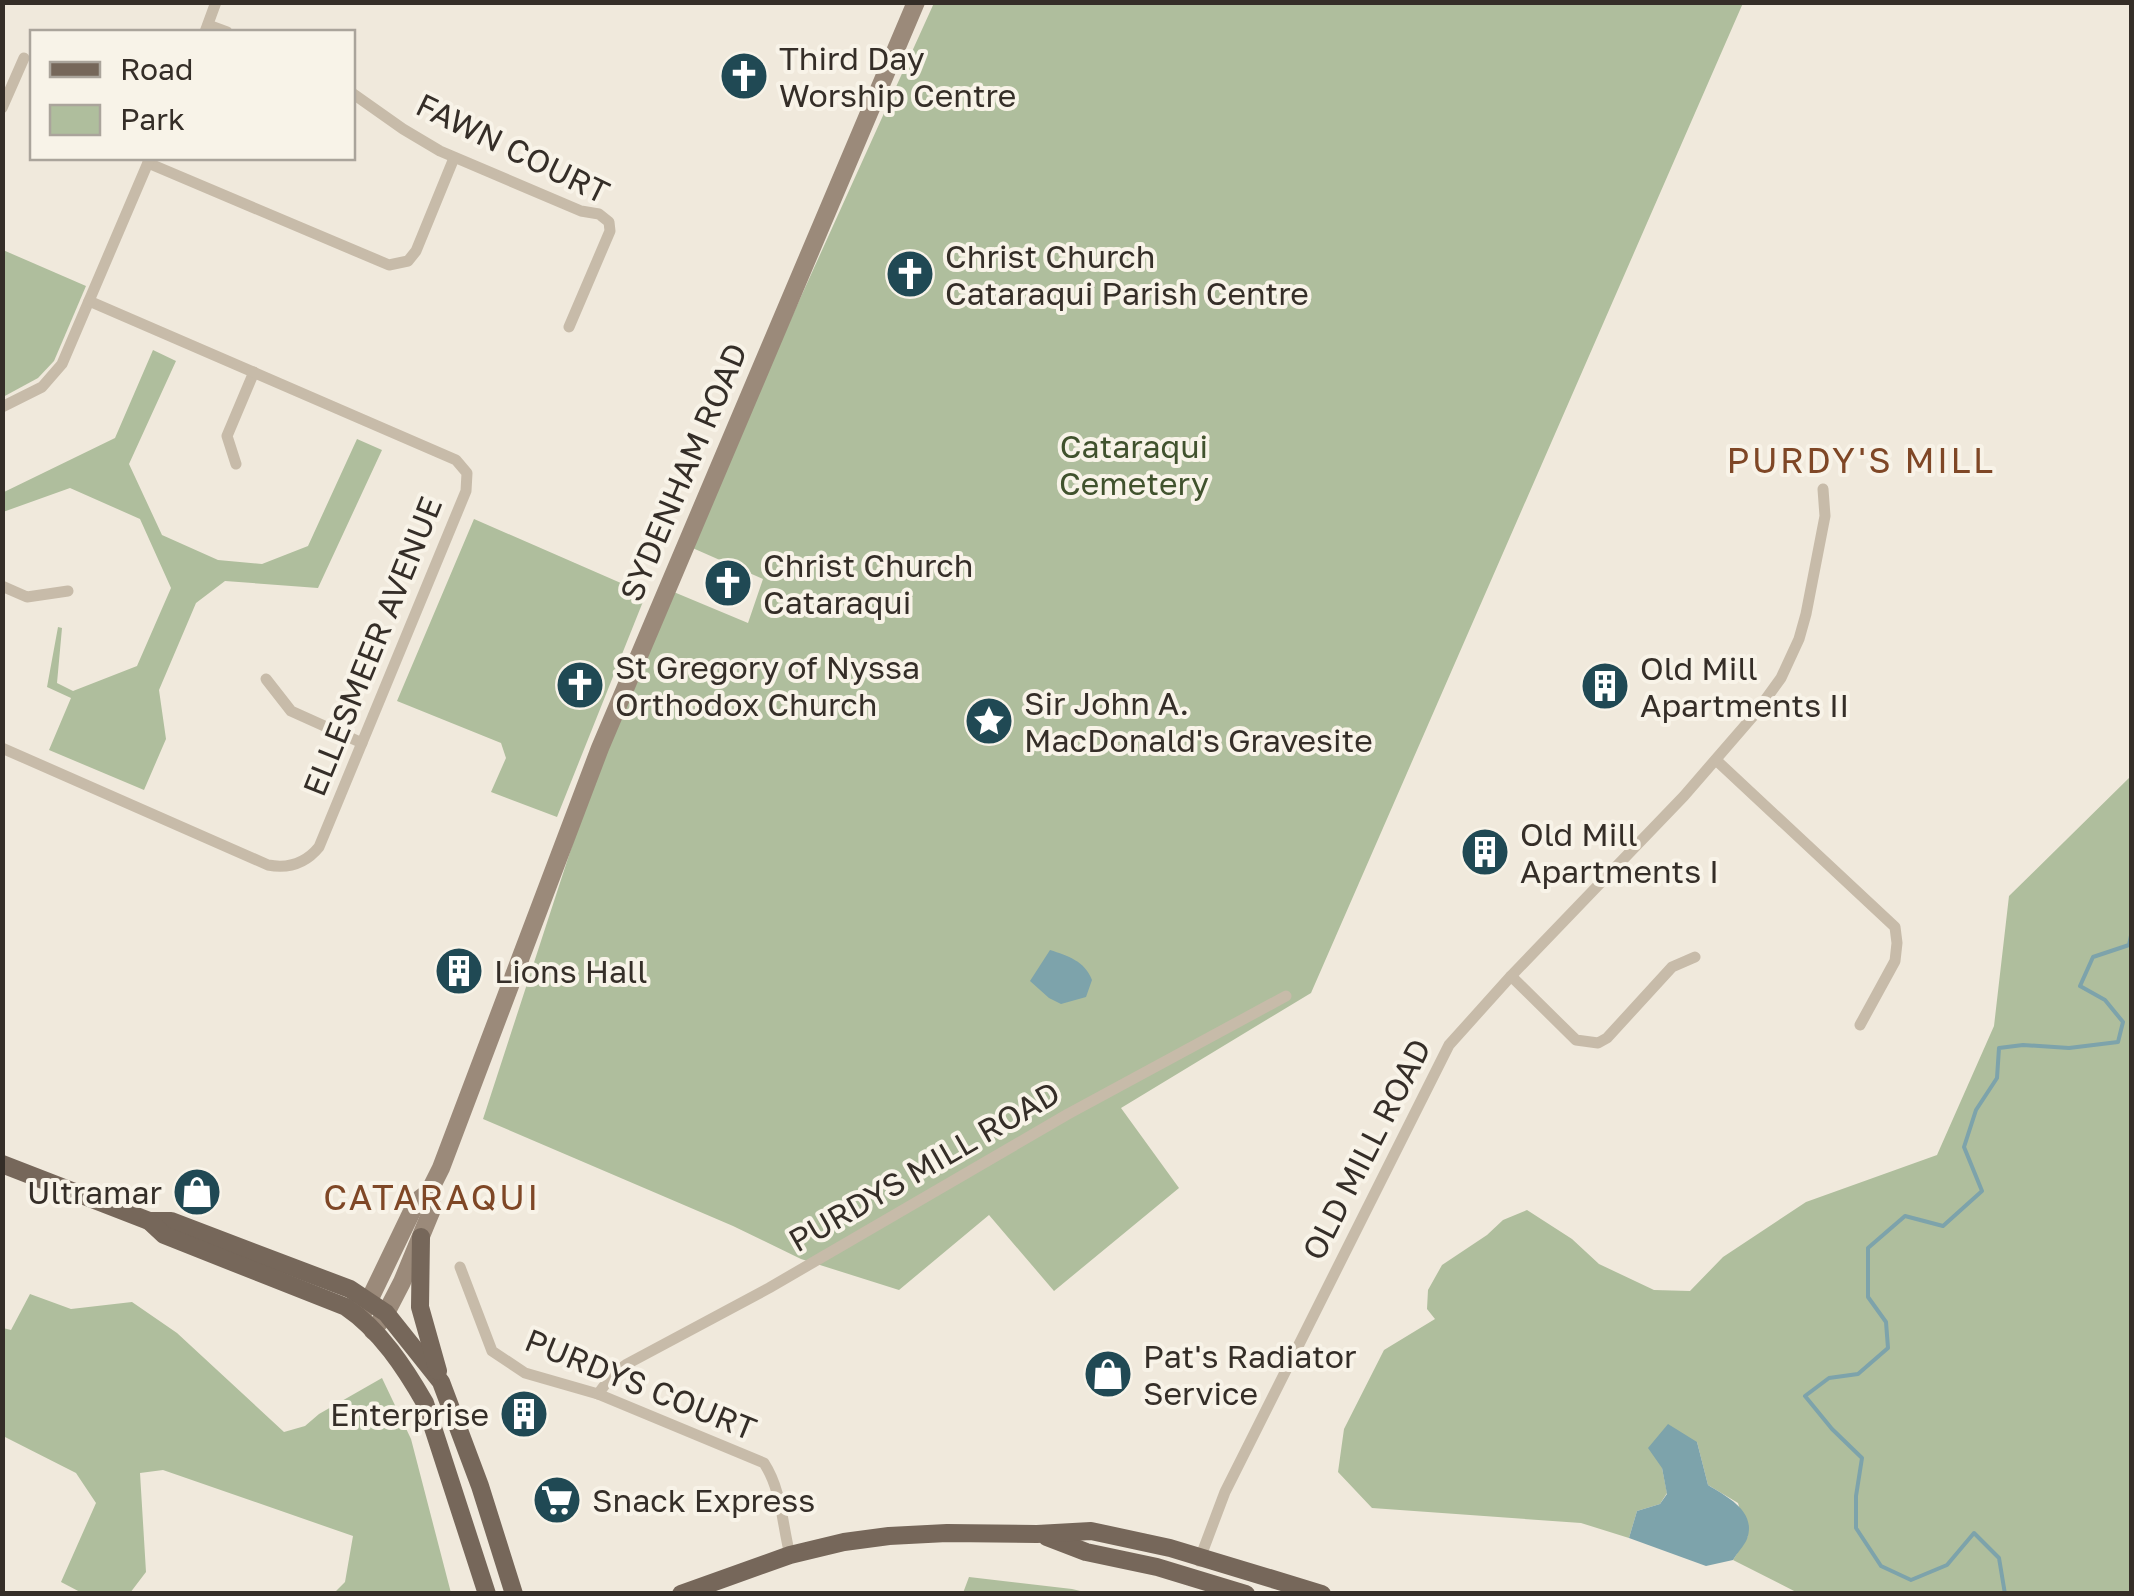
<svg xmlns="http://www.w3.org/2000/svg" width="2134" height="1596" viewBox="0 0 2134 1596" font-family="'Golos Text',sans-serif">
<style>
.green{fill:#afbe9d}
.water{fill:#7da3ab}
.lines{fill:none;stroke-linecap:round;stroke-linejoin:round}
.stream{stroke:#7da3ab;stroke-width:4}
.minor{stroke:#c7bba9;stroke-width:11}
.secondary{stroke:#9b8a7a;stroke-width:18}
.primary{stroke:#76675a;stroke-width:18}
.labels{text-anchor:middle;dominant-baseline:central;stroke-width:8;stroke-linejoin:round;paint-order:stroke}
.poi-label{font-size:32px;fill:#352e28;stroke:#f8f3e8;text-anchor:start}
.street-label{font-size:32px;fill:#352e28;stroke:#f8f3e8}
.park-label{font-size:32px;fill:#40522d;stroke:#f8f3e8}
.neighbourhood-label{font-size:35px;letter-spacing:2.5px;fill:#7f4726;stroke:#f8f3e8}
</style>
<rect width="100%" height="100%" fill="#f0e9dc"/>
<g class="green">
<polygon points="934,3 1743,3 1311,993 1121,1108 1179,1188 1054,1291 989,1215 899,1290 801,1259 733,1226 483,1119 601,757 669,590 748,623 763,579 688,546"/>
<polygon points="3,250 86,286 54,361 38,378 3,397"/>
<polygon points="153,350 176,361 129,464 162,535 218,560 262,564 308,546 357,439 382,450 318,588 225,581 196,603 159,690 166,739 144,790 49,750 71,698 47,687 58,627 62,628 57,683 73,691 137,666 171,588 140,519 70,488 3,512 2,493 115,438"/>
<polygon points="474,519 646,594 557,817 491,792 506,758 501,743 397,701"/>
<polygon points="2131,776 2131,1593 1798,1593 1733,1560 1748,1536 1738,1503 1708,1485 1697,1442 1662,1468 1667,1493 1660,1504 1637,1511 1629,1538 1581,1523 1372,1508 1338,1472 1344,1429 1384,1350 1435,1319 1427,1309 1428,1290 1442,1265 1487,1235 1503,1220 1527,1210 1572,1239 1599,1264 1654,1290 1690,1291 1723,1257 1806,1202 1937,1155 1994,1026 2009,896"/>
<polygon points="30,1294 71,1309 132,1302 177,1333 284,1432 305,1426 319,1414 382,1378 411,1439 451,1593 334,1593 345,1582 353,1536 163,1470 140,1473 146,1572 130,1593 82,1593 61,1582 96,1503 76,1473 3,1436 3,1328 11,1330"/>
<polygon points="969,1577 1072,1589 1089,1593 963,1593"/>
</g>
<g class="water">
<path d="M 1050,950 C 1068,956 1085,961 1092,980 L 1086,997 L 1061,1004 L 1049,998 L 1030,981 Z"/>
<path d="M 1668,1424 L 1697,1442 L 1708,1485 C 1727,1497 1757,1511 1747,1539 C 1744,1546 1737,1553 1733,1560 L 1706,1566 L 1629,1538 L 1637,1511 L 1660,1504 L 1667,1494 L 1662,1468 L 1648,1448 Z"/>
</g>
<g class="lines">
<polyline class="stream" points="2005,1594 1999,1558 1974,1533 1947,1565 1911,1580 1881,1566 1856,1528 1856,1496 1862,1458 1832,1429 1805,1396 1829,1378 1858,1374 1888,1348 1886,1322 1868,1297 1868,1248 1905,1216 1943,1226 1982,1191 1964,1147 1976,1110 1997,1078 1999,1048 2023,1045 2069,1048 2118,1042 2123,1022 2105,1000 2080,986 2093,957 2129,945 2132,931"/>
<g class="minor">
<polyline points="208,25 227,32"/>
<polyline points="205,32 216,2"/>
<polyline points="352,93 403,129 440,151 581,211 599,214 609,222 610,231 569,327"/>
<polyline points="2,108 24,58"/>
<polyline points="148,163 389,265 408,261 416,251 454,158"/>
<polyline points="2,407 42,387 62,364 150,158"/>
<polyline points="236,464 227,436 254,372"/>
<polyline points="2,586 27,597 68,591"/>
<polyline points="266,679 291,711 362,743"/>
<path d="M 2,748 L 268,865 C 289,869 306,863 319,847 L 466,491 L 467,473 L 456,460 L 89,301"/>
<polyline points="1716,760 1895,927 1897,943 1895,961 1860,1025"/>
<polyline points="1511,976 1576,1040 1598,1043 1607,1038 1672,967 1695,957"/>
<path d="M 460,1267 L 492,1351 L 525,1373 L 598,1394 L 764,1463 C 782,1491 782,1524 790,1555"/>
<polyline points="598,1394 613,1374 627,1364 769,1288 1068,1114 1286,996"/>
<polyline points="1199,1561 1225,1492 1449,1045 1511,976 1684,796 1755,714 1781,678 1799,639 1806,614 1825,516 1823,489"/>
</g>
<g class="secondary">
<polyline points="363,1313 417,1201 429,1192 441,1168 600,748 916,2"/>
<polyline points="373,1331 386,1313 402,1282 433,1207 429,1192"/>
</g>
<g class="primary">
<polyline points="2,1164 149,1221 171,1221 350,1289 386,1313 441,1382 480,1486 514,1594"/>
<path d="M 149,1221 L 164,1235 L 346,1307 C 380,1330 405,1368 425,1403 L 487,1594"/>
<polyline points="421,1237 420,1307 438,1371"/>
<polyline points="1047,1537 1086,1552 1157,1567 1246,1594"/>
<polyline points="681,1594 790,1555 844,1542 889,1536 947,1533 1037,1534 1091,1531 1170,1548 1322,1594"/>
</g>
</g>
<defs>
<g id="church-disc" transform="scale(2.5)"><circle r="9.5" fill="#204954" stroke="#f8f3e8"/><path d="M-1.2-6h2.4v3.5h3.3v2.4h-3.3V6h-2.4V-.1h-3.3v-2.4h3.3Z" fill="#fff"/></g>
<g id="building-disc" transform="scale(2.5)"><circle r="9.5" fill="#204954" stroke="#f8f3e8"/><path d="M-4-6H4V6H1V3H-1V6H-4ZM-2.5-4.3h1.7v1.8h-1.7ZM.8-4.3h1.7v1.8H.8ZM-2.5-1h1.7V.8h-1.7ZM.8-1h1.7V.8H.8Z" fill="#fff"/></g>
<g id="sight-disc" transform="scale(2.5)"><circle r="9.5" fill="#204954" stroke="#f8f3e8"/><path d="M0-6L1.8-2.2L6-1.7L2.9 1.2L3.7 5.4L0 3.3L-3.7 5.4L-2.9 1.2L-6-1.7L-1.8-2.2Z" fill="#fff"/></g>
<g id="shop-disc" transform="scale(2.5)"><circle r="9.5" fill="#204954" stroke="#f8f3e8"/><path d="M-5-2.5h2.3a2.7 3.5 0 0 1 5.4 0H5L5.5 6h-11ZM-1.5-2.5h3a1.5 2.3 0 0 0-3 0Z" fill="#fff"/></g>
<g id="supermarket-disc" transform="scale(2.5)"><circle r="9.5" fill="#204954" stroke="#f8f3e8"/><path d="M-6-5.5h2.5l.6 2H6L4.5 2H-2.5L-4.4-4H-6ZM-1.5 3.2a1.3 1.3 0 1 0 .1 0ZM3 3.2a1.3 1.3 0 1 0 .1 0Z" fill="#fff"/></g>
</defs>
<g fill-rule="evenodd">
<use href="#church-disc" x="744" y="76"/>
<use href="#church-disc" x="910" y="274"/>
<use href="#church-disc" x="728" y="583"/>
<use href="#church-disc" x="580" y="685"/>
<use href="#building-disc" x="1605" y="686"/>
<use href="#sight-disc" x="989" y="721"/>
<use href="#building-disc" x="1485" y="852"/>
<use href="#building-disc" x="459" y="971"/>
<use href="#shop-disc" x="197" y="1192"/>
<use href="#shop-disc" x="1108" y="1374"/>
<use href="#building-disc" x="524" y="1414"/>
<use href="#supermarket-disc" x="557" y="1500"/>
</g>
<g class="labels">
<g class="poi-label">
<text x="779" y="58">Third Day<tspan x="779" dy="37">Worship Centre</tspan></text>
<text x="945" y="256">Christ Church<tspan x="945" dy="37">Cataraqui Parish Centre</tspan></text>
<text x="763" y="565">Christ Church<tspan x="763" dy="37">Cataraqui</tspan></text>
<text x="615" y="667">St Gregory of Nyssa<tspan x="615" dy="37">Orthodox Church</tspan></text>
<text x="1640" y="668">Old Mill<tspan x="1640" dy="37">Apartments II</tspan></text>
<text x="1024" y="703">Sir John A.<tspan x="1024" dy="37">MacDonald's Gravesite</tspan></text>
<text x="1520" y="834">Old Mill<tspan x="1520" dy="37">Apartments I</tspan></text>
<text x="494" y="971">Lions Hall</text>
<text x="162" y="1192" text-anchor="end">Ultramar</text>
<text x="1143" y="1356">Pat's Radiator<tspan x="1143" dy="37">Service</tspan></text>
<text x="489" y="1414" text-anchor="end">Enterprise</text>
<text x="592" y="1500">Snack Express</text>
</g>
<g class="street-label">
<text transform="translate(513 148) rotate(26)">FAWN COURT</text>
<text transform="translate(683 472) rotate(-67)">SYDENHAM ROAD</text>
<text transform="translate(372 646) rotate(-68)">ELLESMEER AVENUE</text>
<text transform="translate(1366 1149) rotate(-63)">OLD MILL ROAD</text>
<text transform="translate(924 1166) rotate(-30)">PURDYS MILL ROAD</text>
<text transform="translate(641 1384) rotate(22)">PURDYS COURT</text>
</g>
<g class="park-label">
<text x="1134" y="446">Cataraqui<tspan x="1134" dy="37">Cemetery</tspan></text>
</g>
<g class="neighbourhood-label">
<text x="1861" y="460">PURDY'S MILL</text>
<text x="432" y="1197">CATARAQUI</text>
</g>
</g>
<rect width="2134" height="1596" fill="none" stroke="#352e28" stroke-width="10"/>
<rect x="30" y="30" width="325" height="130" fill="#f8f3e8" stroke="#aaa49b" stroke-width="2.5"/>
<rect x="50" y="62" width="50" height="15" fill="#76675a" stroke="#aaa49b" stroke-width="2.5"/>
<text x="120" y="80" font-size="30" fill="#352e28">Road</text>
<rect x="50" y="105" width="50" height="30" fill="#afbe9d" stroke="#aaa49b" stroke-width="2.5"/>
<text x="120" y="130" font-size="30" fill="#352e28">Park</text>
</svg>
